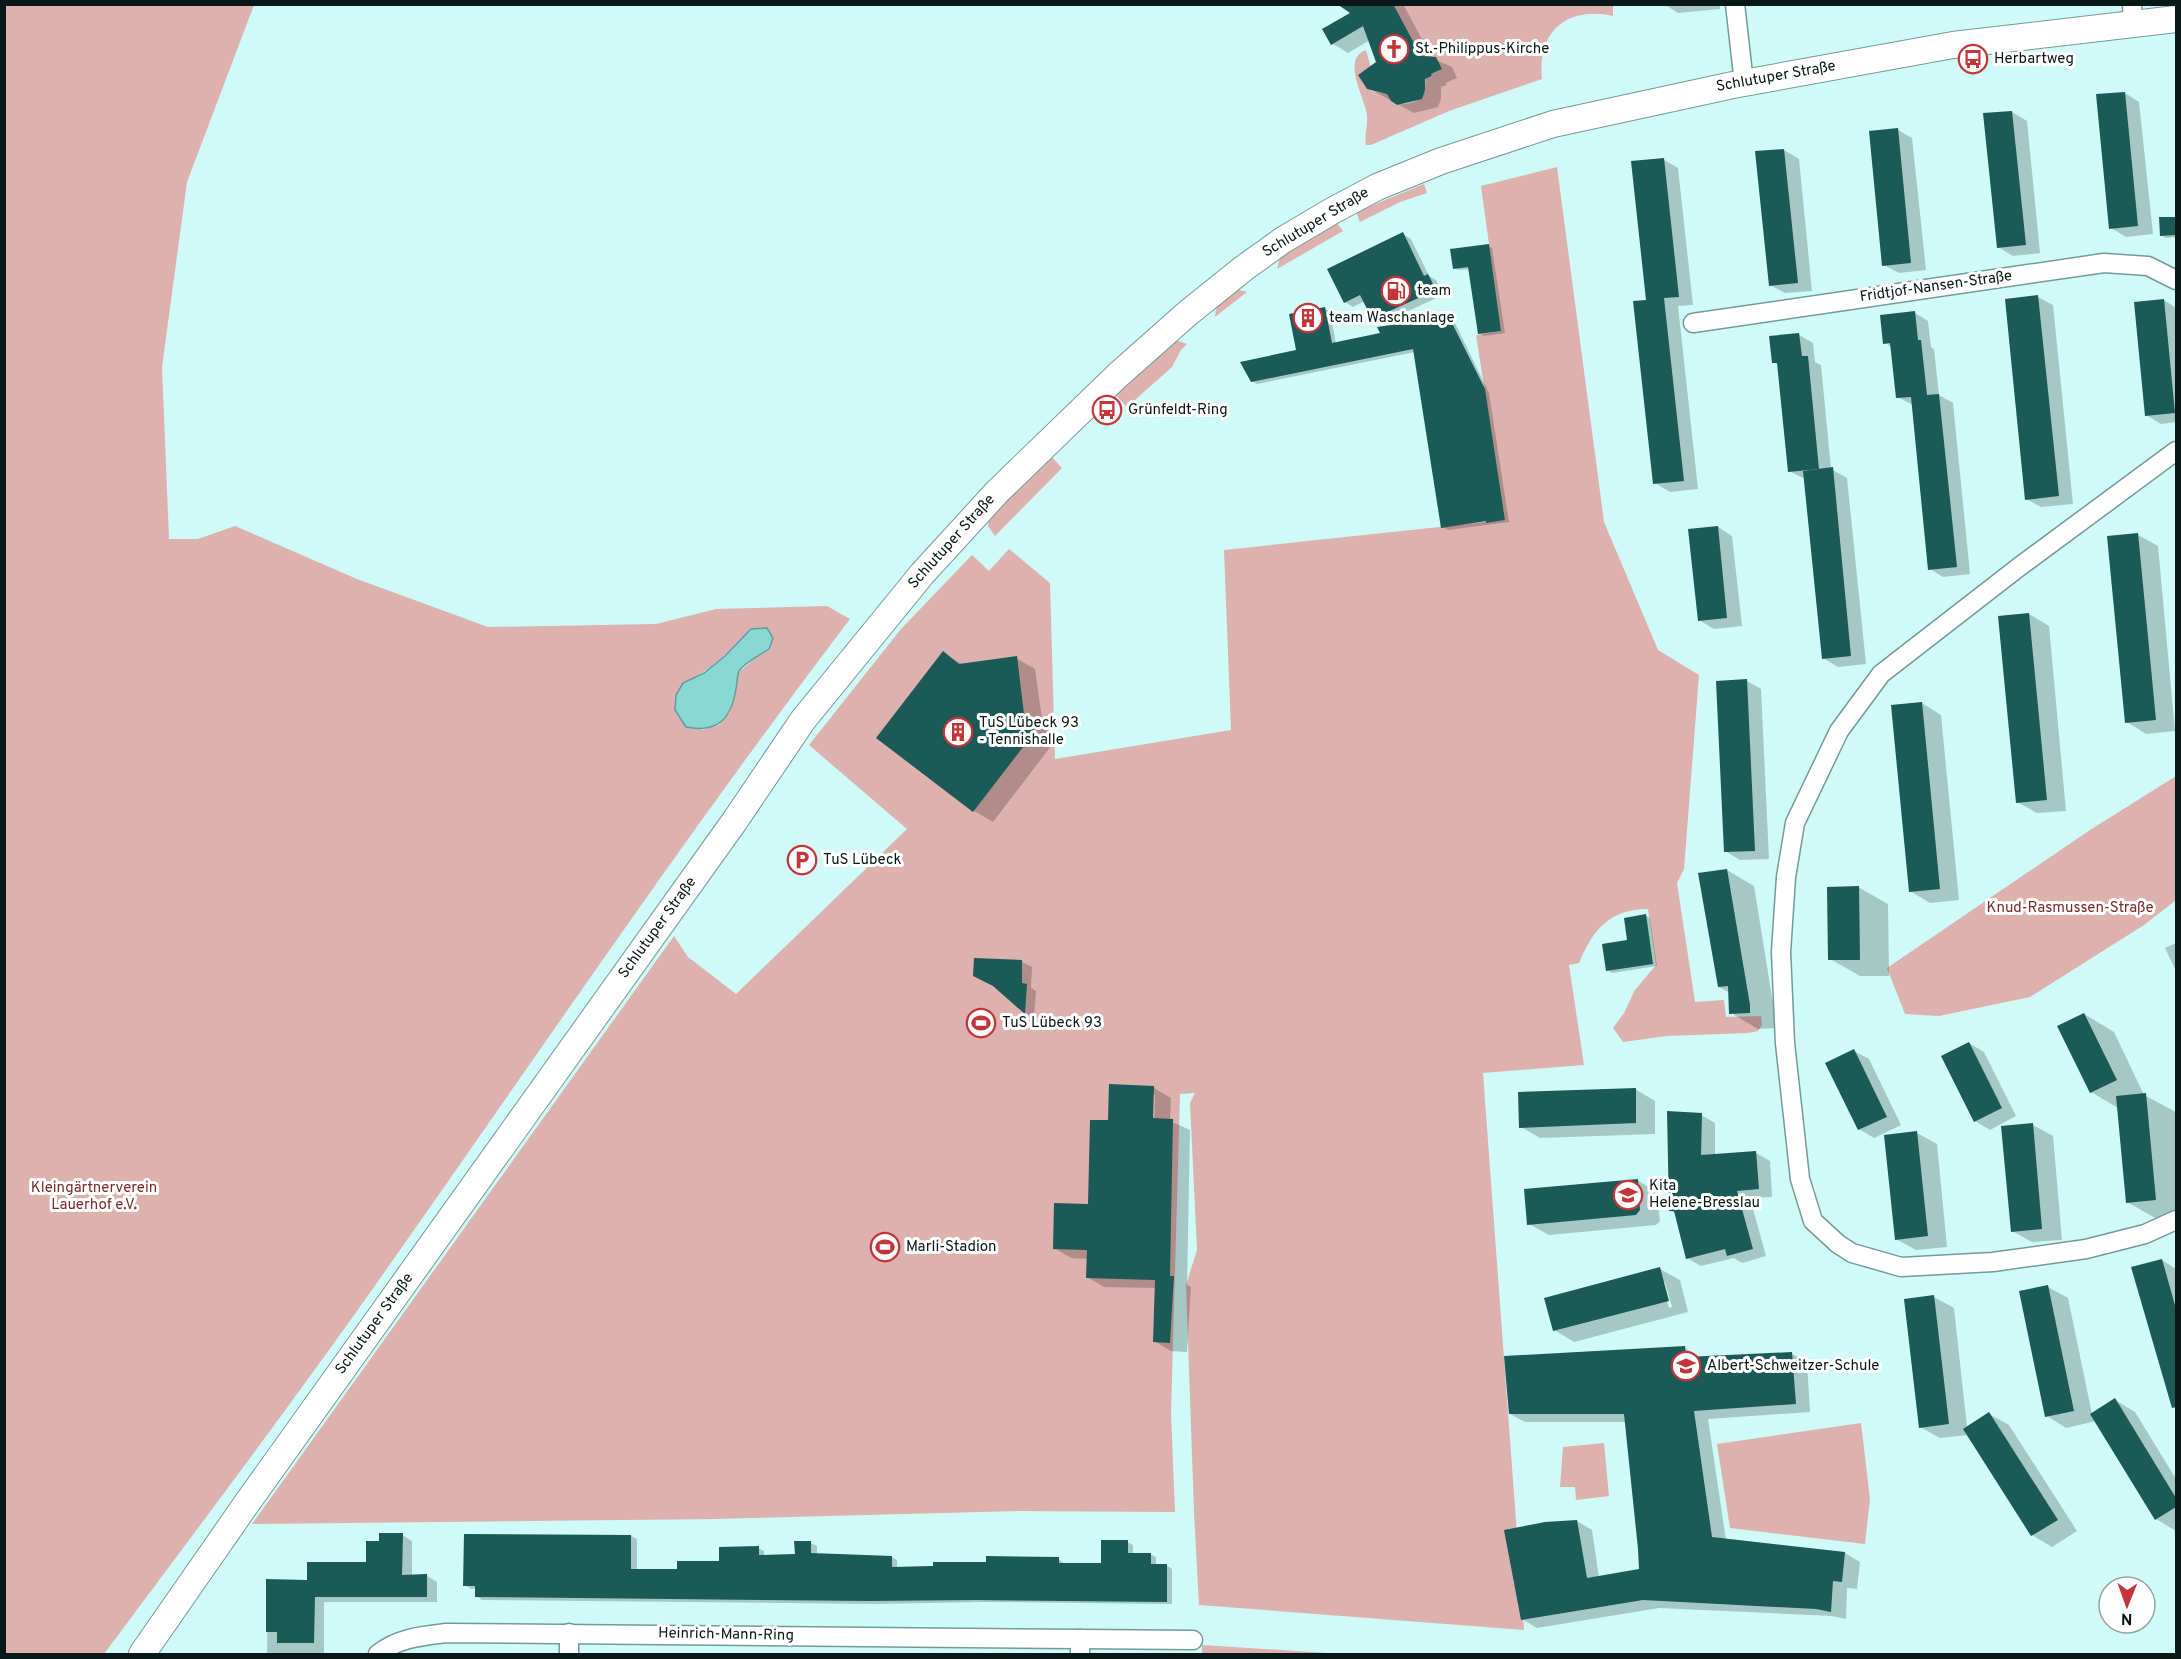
<svg xmlns="http://www.w3.org/2000/svg" width="2181" height="1659" viewBox="0 0 2181 1659" font-family="Overpass,sans-serif">
<style>
.green{fill:#ddb1ad;fill-rule:evenodd}
.water{fill:#89d8d3;stroke:#629e9b;stroke-width:1.5}
.shadow{fill:#0003;fill-rule:evenodd}
.building{fill:#1b5a57}
.lines{fill:none;stroke-linecap:round;stroke-linejoin:round}
.minor-casing{stroke:#729b98;stroke-width:21}
.secondary-casing{stroke:#729b98;stroke-width:28}
.minor{stroke:#fff;stroke-width:18}
.secondary{stroke:#fff;stroke-width:26}
.labels{text-anchor:middle;dominant-baseline:central;stroke-width:6;stroke-linejoin:round;paint-order:stroke}
.poi-label{font-size:15px;fill:#081817;stroke:#fff;text-anchor:start}
.street-label{font-size:15px;fill:#081817;stroke:#fff}
.park-label{font-size:15px;fill:#792b2b;stroke:#fff}
</style>
<rect width="100%" height="100%" fill="#cffaf7"/>
<g class="green">
<path d="M 5,5 L 254,5 L 187,182 L 162,367 L 169,539 L 198,539 L 235,526 L 357,579 L 488,627 L 656,624 L 716,609 L 827,606 L 850,619 C 687,833 536,1057 381,1277 C 291,1405 197,1529 104,1654 L 5,1654 ZM 751,629 L 769,649 L 755,658 L 739,672 L 730,712 L 719,725 L 702,730 L 683,683 C 711,670 730,652 751,629 Z"/>
<path d="M 1393,5 L 1613,5 L 1613,16 C 1567,6 1537,31 1542,79 L 1449,111 L 1371,145 L 1366,145 C 1364,136 1368,125 1367,116 C 1366,99 1340,59 1366,50 L 1371,68 L 1360,73 C 1361,88 1374,95 1388,92 L 1391,101 L 1396,105 C 1418,103 1425,101 1426,78 L 1432,77 L 1431,74 L 1442,69 L 1434,57 L 1423,60 Z"/>
<path d="M 1557,167 L 1604,522 L 1658,650 L 1699,675 L 1684,869 L 1677,883 L 1695,1002 L 1724,1000 L 1726,1017 L 1761,1016 L 1762,1025 L 1758,1031 L 1748,1033 L 1667,1036 L 1623,1042 L 1613,1028 L 1624,1013 L 1635,990 L 1656,965 L 1648,909 C 1609,909 1593,930 1579,963 L 1569,965 L 1584,1065 L 1483,1073 L 1524,1630 L 1199,1605 L 1194,1512 L 1186,1285 L 1197,1250 L 1190,1103 L 1195,1093 L 1180,1094 L 1171,1413 L 1175,1512 L 1020,1511 L 714,1519 L 252,1524 L 674,936 L 688,957 L 736,994 L 907,829 L 809,745 L 901,629 L 972,555 L 989,571 L 1009,549 L 1050,583 L 1055,759 L 1231,730 L 1224,550 L 1505,520 L 1476,335 L 1501,331 L 1481,186 Z"/>
<polygon points="1424,184 1427,193 1400,202 1360,222 1356,212"/>
<polygon points="1336,222 1343,231 1277,269 1280,257"/>
<polygon points="1239,290 1247,292 1215,317 1217,305 1233,291"/>
<polygon points="1176,340 1187,344 1181,350 1172,367 1127,407 1115,394"/>
<polygon points="1050,455 1062,468 995,536 988,526 990,514"/>
<polygon points="2176,776 2176,900 2144,925 2030,997 1939,1016 1905,1014 1887,968 2090,830"/>
<polygon points="1861,1423 1870,1499 1865,1544 1730,1528 1717,1444"/>
<polygon points="1604,1443 1609,1496 1576,1500 1575,1487 1560,1487 1563,1447"/>
<polygon points="1202,1645 1342,1654 1185,1654 1185,1653 1202,1653"/>
</g>
<path class="water" d="M 767,628 L 773,638 L 769,649 C 760,655 745,662 739,671 C 737,676 737,684 736,689 C 731,720 717,733 686,727 L 675,710 L 676,695 L 683,683 L 704,673 L 725,656 L 751,629 Z"/>
<g class="shadow">
<polygon points="1340,4 1403,4 1432,58 1452,67 1457,78 1446,83 1447,85 1441,87 1441,99 1438,107 1414,113 1368,88 1378,63 1370,40 1348,53 1333,44 1353,13"/>
<polygon points="1664,4 1720,4 1720,9 1678,13"/>
<polygon points="2125,93 2139,102 2153,234 2126,237 2111,228"/>
<polygon points="2012,112 2027,121 2040,253 2013,256 1998,247 1985,115"/>
<polygon points="1898,130 1912,138 1926,270 1899,273 1884,265"/>
<polygon points="1784,150 1799,159 1812,291 1785,293 1770,285"/>
<polygon points="1664,160 1678,168 1693,305 1678,306 1698,489 1670,492 1655,483 1647,302"/>
<polygon points="2176,218 2176,237 2166,238 2161,235 2161,219"/>
<polygon points="1403,234 1411,239 1429,276 1436,280 1443,295 1382,323 1374,318 1365,301 1353,307 1345,302"/>
<polygon points="1488,245 1492,248 1505,333 1484,336 1479,333 1470,269 1459,270 1454,268"/>
<polygon points="2038,297 2053,305 2073,504 2041,507 2026,499"/>
<polygon points="2164,300 2176,308 2176,422 2161,424 2146,415"/>
<polygon points="1325,309 1330,311 1336,344 1449,318 1454,321 1489,393 1509,522 1448,530 1443,527 1415,352 1257,384 1252,381 1298,352"/>
<polygon points="1915,313 1928,321 1931,347 1934,349 1939,395 1953,403 1970,574 1943,577 1930,569 1913,405 1897,397 1892,347 1885,343"/>
<polygon points="1799,335 1813,343 1815,362 1821,365 1831,469 1847,478 1866,664 1838,667 1823,658 1805,479 1789,471 1779,365 1773,362"/>
<polygon points="1718,527 1732,536 1742,626 1714,629 1699,620"/>
<polygon points="2138,535 2158,546 2175,731 2146,734 2127,722"/>
<polygon points="2029,614 2049,626 2066,811 2037,813 2017,802"/>
<polygon points="943,653 963,665 1016,658 1035,669 1043,726 1058,737 993,822 974,811 878,738"/>
<polygon points="1747,681 1761,689 1769,859 1740,860 1725,851"/>
<polygon points="1922,703 1941,715 1959,900 1930,903 1910,891"/>
<polygon points="1727,870 1754,886 1777,1028 1758,1029 1731,1013 1730,993 1719,987"/>
<polygon points="1858,887 1888,904 1889,976 1860,976 1830,959"/>
<polygon points="1646,916 1650,918 1657,966 1612,973 1608,970"/>
<polygon points="2176,943 2176,971 2165,948"/>
<polygon points="975,960 1022,962 1032,967 1031,988 1036,991 1034,1018 1026,1013 995,986"/>
<polygon points="2084,1014 2114,1032 2144,1095 2176,1112 2176,1217 2157,1219 2127,1202 2118,1108 2091,1092"/>
<polygon points="1969,1043 1984,1052 2016,1116 1990,1130 1975,1121"/>
<polygon points="1854,1051 1869,1059 1901,1125 1874,1138 1859,1129"/>
<path d="M 1154,1088 L 1171,1098 L 1170,1121 L 1190,1130 L 1187,1285 L 1191,1287 L 1187,1352 L 1171,1351 L 1154,1341 L 1156,1288 L 1104,1287 L 1087,1277 L 1088,1259 L 1071,1258 L 1054,1248 L 1089,1206 L 1109,1122 ZM 1152,1095 L 1155,1095 L 1154,1126 L 1151,1126 Z"/>
<polygon points="1635,1089 1655,1101 1655,1134 1540,1138 1521,1127"/>
<polygon points="1701,1115 1715,1123 1715,1155 1756,1153 1770,1161 1772,1197 1750,1198 1766,1256 1742,1263 1734,1258 1701,1266 1687,1258 1677,1214 1670,1211"/>
<polygon points="2033,1125 2053,1136 2062,1240 2032,1242 2012,1231"/>
<polygon points="1917,1133 1937,1144 1947,1247 1916,1250 1896,1239"/>
<polygon points="1637,1180 1657,1192 1660,1221 1656,1225 1549,1235 1529,1224"/>
<polygon points="2162,1260 2176,1269 2176,1395 2168,1390"/>
<path d="M 1660,1269 L 1680,1280 L 1688,1312 L 1574,1342 L 1554,1330 ZM 1662,1282 L 1665,1282 L 1672,1307 L 1669,1308 Z"/>
<polygon points="2048,1287 2068,1298 2092,1414 2115,1400 2135,1412 2176,1479 2176,1531 2156,1519 2096,1421 2066,1428 2047,1416"/>
<polygon points="1934,1297 1954,1308 1967,1427 1989,1414 2009,1425 2077,1531 2052,1547 2032,1535 1968,1435 1940,1438 1920,1427"/>
<polygon points="1685,1348 1699,1357 1792,1354 1807,1362 1810,1412 1708,1419 1726,1540 1845,1553 1860,1562 1857,1589 1847,1588 1846,1619 1832,1616 1659,1608 1537,1628 1522,1619 1577,1521 1592,1530 1599,1578 1641,1570 1627,1422 1525,1422 1510,1414"/>
<polygon points="402,1535 412,1541 412,1576 427,1576 437,1582 437,1602 324,1602 324,1654 267,1654 268,1581 308,1582 367,1563 380,1542"/>
<polygon points="631,1536 637,1539 637,1570 678,1570 721,1563 758,1548 764,1551 764,1556 796,1556 811,1543 817,1546 817,1554 892,1557 897,1560 897,1568 1059,1559 1064,1564 1102,1565 1127,1542 1133,1545 1133,1554 1150,1554 1156,1557 1156,1565 1166,1565 1172,1569 1172,1604 983,1602 875,1604 482,1600 476,1596 477,1588 471,1589 465,1585"/>
</g>
<g class="building">
<polygon points="1337,4 1393,4 1421,56 1436,57 1442,69 1431,74 1432,76 1425,79 1425,90 1422,99 1397,105 1391,101 1387,94 1367,89 1358,75 1376,62 1363,26 1331,45 1322,29 1350,13"/>
<polygon points="2125,92 2138,226 2109,229 2096,94"/>
<polygon points="2012,111 2026,245 1997,248 1983,113"/>
<polygon points="1898,128 1911,263 1882,266 1869,131"/>
<polygon points="1784,149 1798,283 1769,286 1755,151"/>
<polygon points="1664,158 1679,297 1664,298 1684,481 1653,484 1633,301 1646,300 1631,161"/>
<polygon points="2159,217 2176,217 2176,235 2160,236"/>
<polygon points="1403,232 1424,276 1428,274 1436,290 1372,319 1360,295 1344,303 1327,269"/>
<polygon points="1489,244 1501,331 1478,334 1468,267 1453,269 1450,249"/>
<polygon points="2038,295 2059,496 2025,500 2005,299"/>
<polygon points="2164,299 2175,413 2145,416 2134,302"/>
<polygon points="1325,307 1332,343 1380,333 1377,327 1449,317 1485,389 1505,520 1486,523 1486,521 1441,528 1413,349 1251,382 1240,362 1296,350 1289,314"/>
<polygon points="1915,311 1918,340 1921,340 1927,395 1939,394 1957,567 1928,570 1911,397 1896,398 1890,343 1883,344 1880,315"/>
<polygon points="1799,333 1802,356 1808,356 1819,469 1788,472 1777,363 1772,363 1769,336"/>
<polygon points="1833,467 1851,656 1822,659 1803,471"/>
<polygon points="1718,526 1727,618 1698,621 1688,529"/>
<polygon points="2138,533 2156,720 2125,723 2107,536"/>
<polygon points="2029,613 2047,800 2016,803 1998,616"/>
<polygon points="943,651 959,664 1017,656 1024,714 1040,725 973,812 876,738"/>
<polygon points="1747,679 1755,851 1724,852 1716,681"/>
<polygon points="1922,702 1940,889 1909,892 1891,705"/>
<polygon points="1727,869 1750,1005 1750,1013 1729,1014 1728,986 1718,987 1698,873"/>
<polygon points="1859,886 1860,960 1828,960 1827,887"/>
<polygon points="1646,914 1653,964 1606,971 1602,944 1627,940 1624,918"/>
<polygon points="974,958 1022,960 1022,983 1027,984 1025,1014 993,986 973,976"/>
<polygon points="2084,1013 2117,1080 2090,1093 2057,1026"/>
<polygon points="1969,1042 2002,1108 1974,1122 1941,1056"/>
<polygon points="1854,1049 1887,1117 1858,1130 1825,1063"/>
<polygon points="1109,1084 1154,1086 1153,1118 1173,1119 1170,1276 1174,1276 1170,1343 1153,1342 1155,1280 1086,1278 1087,1250 1053,1249 1054,1203 1088,1204 1090,1120 1108,1120"/>
<polygon points="1636,1088 1636,1123 1519,1128 1518,1092"/>
<polygon points="2146,1093 2156,1200 2126,1203 2116,1096"/>
<polygon points="1667,1111 1702,1113 1701,1155 1756,1151 1759,1189 1737,1191 1753,1249 1727,1256 1725,1249 1686,1259 1674,1211 1669,1211"/>
<polygon points="2033,1123 2042,1229 2011,1232 2001,1126"/>
<polygon points="1917,1131 1928,1236 1895,1240 1884,1135"/>
<polygon points="1638,1179 1640,1210 1636,1215 1527,1225 1524,1189"/>
<polygon points="2162,1259 2176,1309 2176,1407 2172,1408 2131,1267"/>
<polygon points="1660,1267 1669,1301 1553,1331 1544,1298"/>
<polygon points="2048,1285 2074,1411 2045,1417 2019,1291"/>
<polygon points="1934,1295 1949,1424 1919,1428 1904,1299"/>
<polygon points="1685,1346 1686,1357 1792,1352 1796,1404 1694,1411 1712,1537 1845,1552 1842,1582 1833,1581 1831,1612 1816,1609 1643,1600 1521,1620 1504,1530 1545,1522 1577,1520 1587,1578 1639,1569 1638,1549 1624,1414 1509,1414 1504,1356"/>
<polygon points="2115,1398 2176,1498 2176,1507 2155,1520 2090,1414"/>
<polygon points="1989,1412 2058,1520 2031,1536 1963,1429"/>
<polygon points="379,1533 403,1533 402,1575 427,1574 427,1597 315,1597 314,1643 277,1643 277,1632 266,1632 266,1579 307,1580 307,1562 366,1562 366,1541 379,1541"/>
<polygon points="464,1534 631,1535 631,1569 677,1569 677,1561 719,1561 719,1547 759,1546 759,1555 795,1554 794,1541 811,1541 811,1553 892,1556 892,1567 933,1566 933,1562 986,1562 986,1556 1059,1557 1059,1563 1101,1563 1101,1540 1128,1540 1128,1553 1151,1553 1151,1564 1167,1564 1167,1602 976,1600 869,1601 475,1597 475,1586 463,1586"/>
</g>
<g class="lines">
<g class="minor-casing">
<g id="minor">
<polyline points="1735,4 1744,83"/>
<polyline points="2132,4 2133,24"/>
<polyline points="1693,323 2104,263 2148,266 2176,280"/>
<polyline points="2176,451 2019,567 1881,674 1839,731 1795,823 1786,877 1781,952 1785,1043 1800,1179 1813,1221 1838,1244 1852,1253 1901,1267 1993,1262 2086,1249 2145,1234 2176,1220"/>
<polyline points="569,1633 569,1654"/>
<polyline points="1080,1639 1193,1640"/>
<path d="M 378,1654 C 398,1638 421,1636 446,1633 L 1080,1639 L 1080,1654"/>
</g>
</g>
<g class="secondary-casing">
<polyline id="secondary" points="142,1654 247,1503 734,822 803,720 922,574 997,492 1118,375 1188,313 1244,268 1283,240 1332,211 1377,187 1441,161 1553,124 1733,85 1953,45 2176,19"/>
</g>
<use href="#minor" class="minor"/>
<use href="#secondary" class="secondary"/>
</g>
<defs>
<g id="church-ring" transform="scale(1.5)"><circle r="9.5" fill="#fff" stroke="#c43439" stroke-width="1.5"/><path d="M-1.2-6h2.4v3.5h3.3v2.4h-3.3V6h-2.4V-.1h-3.3v-2.4h3.3Z" fill="#c43439"/></g>
<g id="bus-ring" transform="scale(1.5)"><circle r="9.5" fill="#fff" stroke="#c43439" stroke-width="1.5"/><path d="M-5-6H5V4H4V6H2V4H-2V6H-4V4H-5ZM-3.5-4V0h7V-4ZM-3.5 1.2v1.5H-2V1.2ZM2 1.2v1.5H3.5V1.2Z" fill="#c43439"/></g>
<g id="fuel-ring" transform="scale(1.5)"><circle r="9.5" fill="#fff" stroke="#c43439" stroke-width="1.5"/><path d="M-5.5-6h7V0h2V4h1.3V-2.5L3-4.5l.8-.8L6-3V5H2.5V1h-1V6h-7ZM-4.2-4.7v3.2H.2V-4.7Z" fill="#c43439"/></g>
<g id="building-ring" transform="scale(1.5)"><circle r="9.5" fill="#fff" stroke="#c43439" stroke-width="1.5"/><path d="M-4-6H4V6H1V3H-1V6H-4ZM-2.5-4.3h1.7v1.8h-1.7ZM.8-4.3h1.7v1.8H.8ZM-2.5-1h1.7V.8h-1.7ZM.8-1h1.7V.8H.8Z" fill="#c43439"/></g>
<g id="parking-ring" transform="scale(1.5)"><circle r="9.5" fill="#fff" stroke="#c43439" stroke-width="1.5"/><path d="M-3.5-5.5H1a3.5 3.5 0 0 1 0 7H-1V5.5H-3.5ZM-1-3.4V-.6H.8a1.4 1.4 0 0 0 0-2.8Z" fill="#c43439"/></g>
<g id="stadium-ring" transform="scale(1.5)"><circle r="9.5" fill="#fff" stroke="#c43439" stroke-width="1.5"/><path d="M0-5a6.5 5 0 1 0 0 10a6.5 5 0 1 0 0-10ZM-3.5-1.8h7v3.6h-7Z" fill="#c43439"/></g>
<g id="school-ring" transform="scale(1.5)"><circle r="9.5" fill="#fff" stroke="#c43439" stroke-width="1.5"/><path d="M0-5L7-2L0 1L-7-2ZM-4 1L0 2.5L4 1V4Q0 6-4 4Z" fill="#c43439"/></g>
</defs>
<g fill-rule="evenodd">
<use href="#church-ring" x="1394" y="49"/>
<use href="#bus-ring" x="1973" y="59"/>
<use href="#fuel-ring" x="1396" y="291"/>
<use href="#building-ring" x="1308" y="318"/>
<use href="#bus-ring" x="1107" y="410"/>
<use href="#building-ring" x="958" y="732"/>
<use href="#parking-ring" x="802" y="860"/>
<use href="#stadium-ring" x="981" y="1023"/>
<use href="#school-ring" x="1628" y="1195"/>
<use href="#stadium-ring" x="885" y="1247"/>
<use href="#school-ring" x="1686" y="1366"/>
</g>
<g class="labels">
<g class="poi-label">
<text x="1415" y="49">St.-Philippus-Kirche</text>
<text x="1994" y="59">Herbartweg</text>
<text x="1417" y="291">team</text>
<text x="1329" y="318">team Waschanlage</text>
<text x="1128" y="410">Grünfeldt-Ring</text>
<text x="979" y="723">TuS Lübeck 93<tspan x="979" dy="17">- Tennishalle</tspan></text>
<text x="823" y="860">TuS Lübeck</text>
<text x="1002" y="1023">TuS Lübeck 93</text>
<text x="1649" y="1186">Kita<tspan x="1649" dy="17">Helene-Bresslau</tspan></text>
<text x="906" y="1247">Marli-Stadion</text>
<text x="1707" y="1366">Albert-Schweitzer-Schule</text>
</g>
<g class="street-label">
<text transform="translate(1776 77) rotate(-10)">Schlutuper Straße</text>
<text transform="translate(1316 223) rotate(-31)">Schlutuper Straße</text>
<text transform="translate(1936 287) rotate(-8)">Fridtjof-Nansen-Straße</text>
<text transform="translate(952 542) rotate(-48)">Schlutuper Straße</text>
<text transform="translate(658 928) rotate(-54)">Schlutuper Straße</text>
<text transform="translate(375 1324) rotate(-54)">Schlutuper Straße</text>
<text transform="translate(726 1635) rotate(1)">Heinrich-Mann-Ring</text>
</g>
<g class="park-label">
<text x="2070" y="908">Knud-Rasmussen-Straße</text>
<text x="94" y="1188">Kleingärtnerverein<tspan x="94" dy="17">Lauerhof e.V.</tspan></text>
</g>
</g>
<rect width="2181" height="1659" fill="none" stroke="#081817" stroke-width="12"/>
<g transform="translate(2127 1605) rotate(181)"><circle r="28" fill="#ffffff" stroke="#9ca3a2" stroke-width="1.5"/>
<path d="M0-4.5L10 22L0 15L-10 22Z" fill="#c43439"/>
<text y="-9" font-size="16" font-weight="bold" text-anchor="middle" fill="#081817">N</text>
</g>
</svg>
